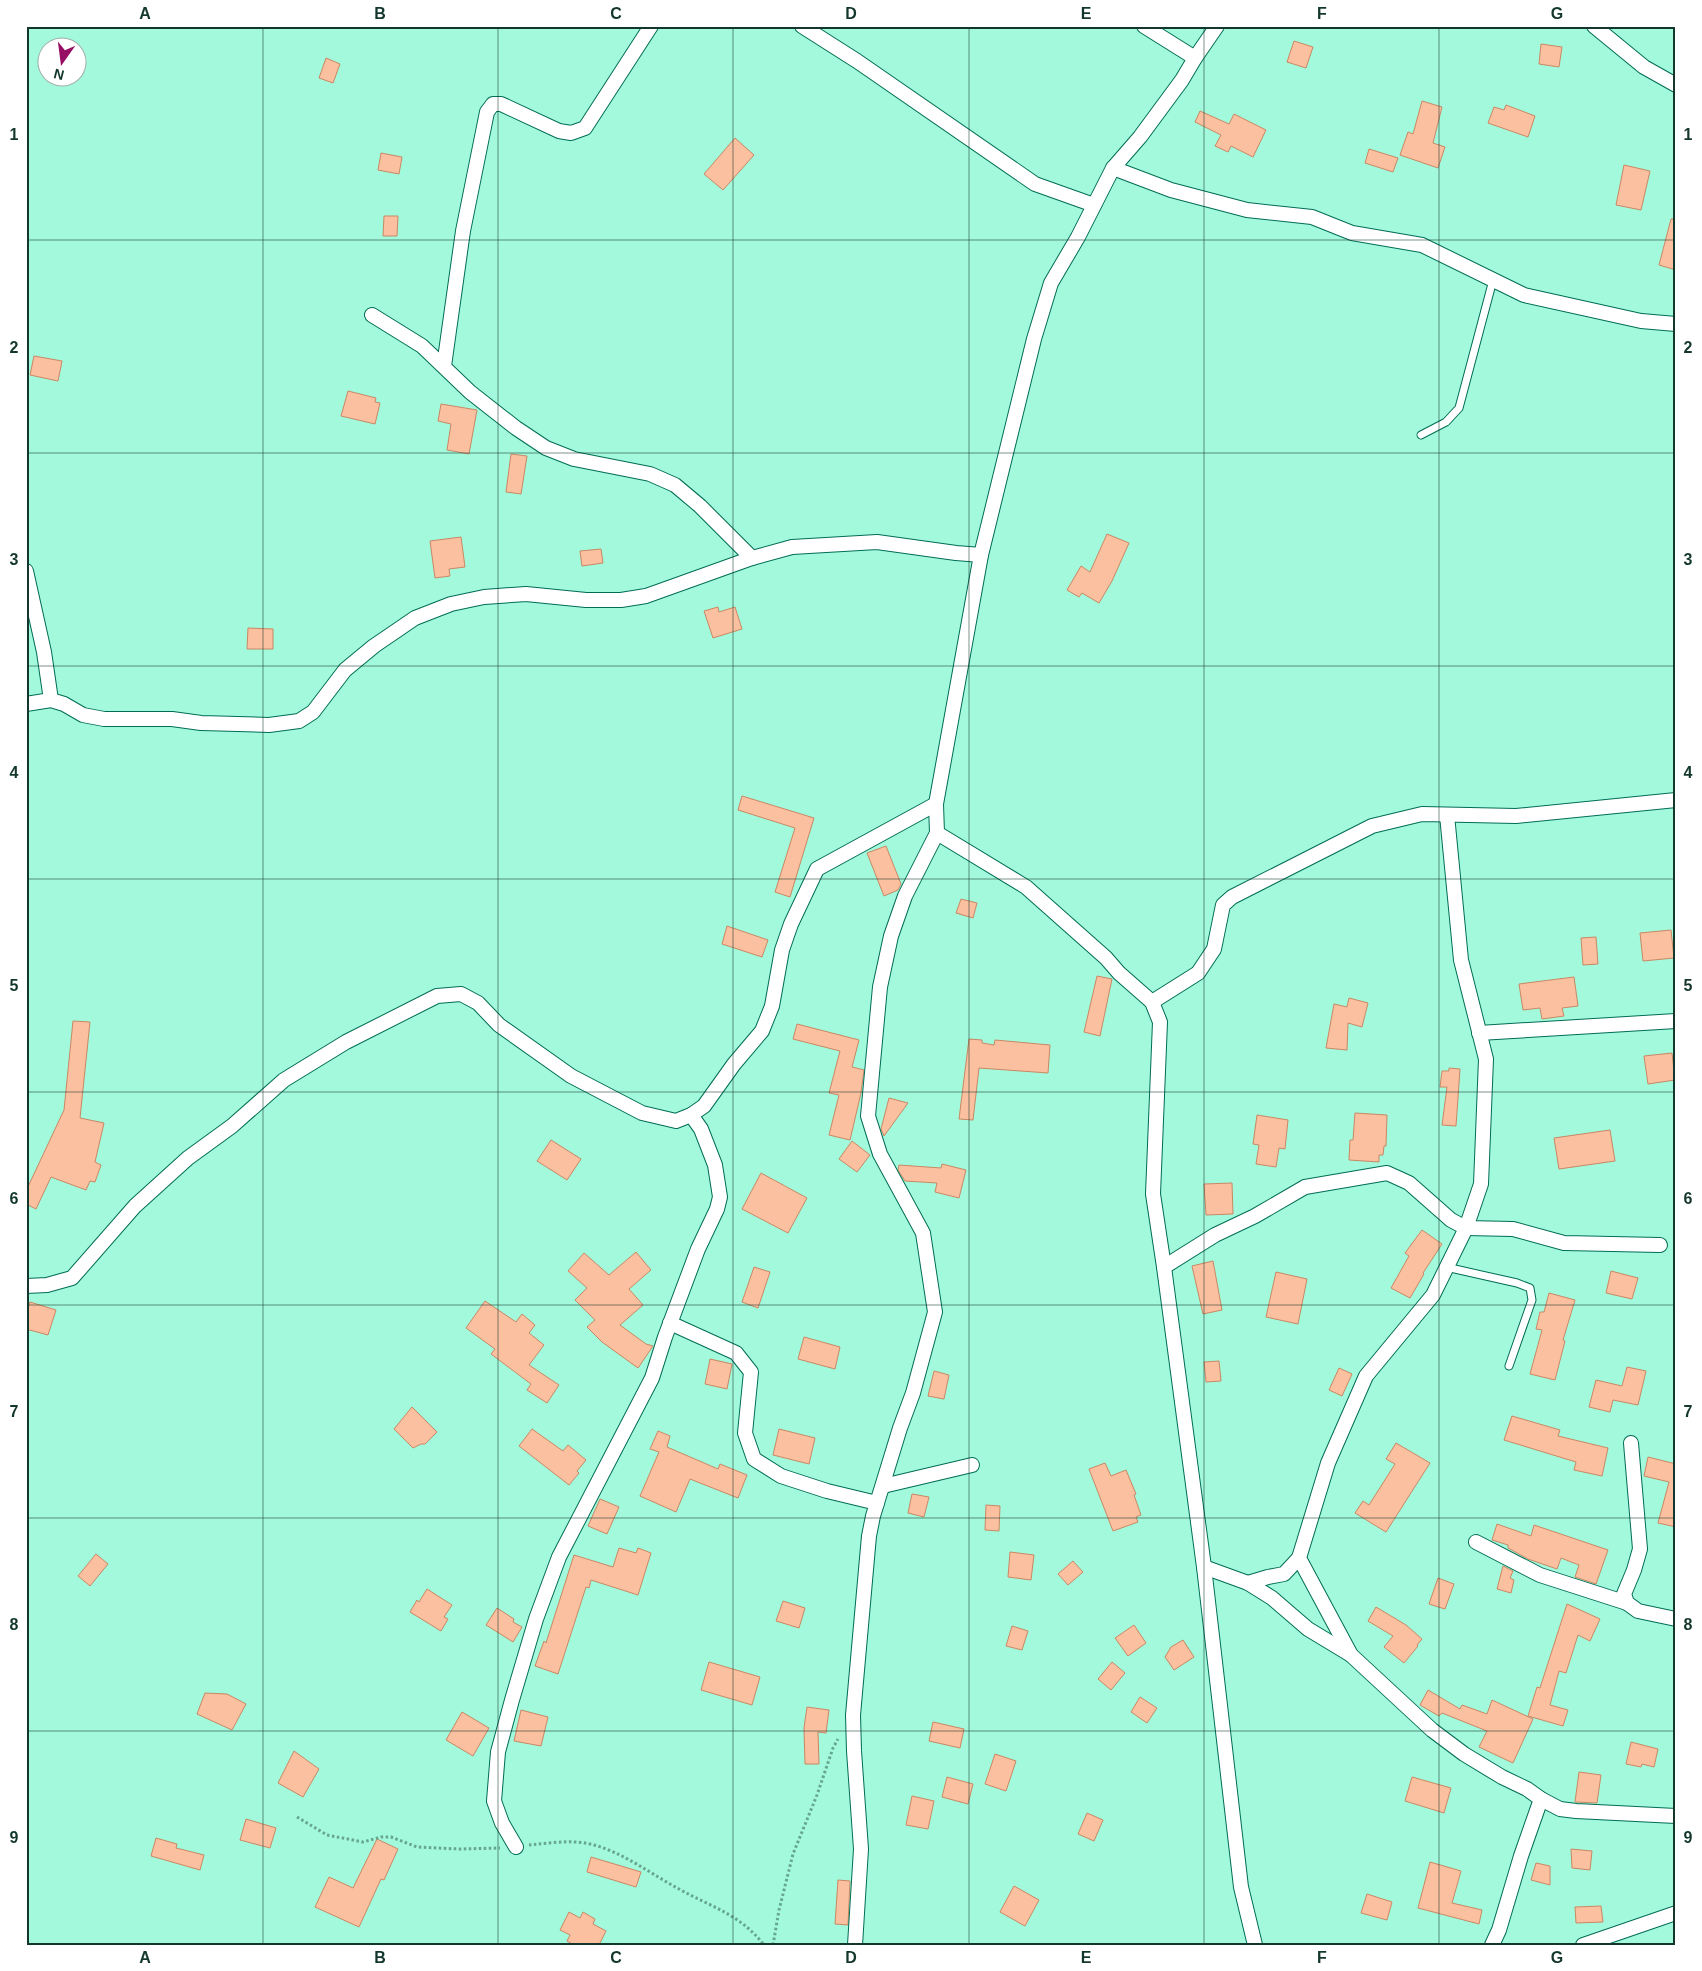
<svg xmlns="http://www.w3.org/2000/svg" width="1702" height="1971" viewBox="0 0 1702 1971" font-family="Arial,sans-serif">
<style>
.building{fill:#fbc0a0;stroke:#c98864}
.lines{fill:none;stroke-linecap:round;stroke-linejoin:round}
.lane-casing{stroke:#016d54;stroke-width:9}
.street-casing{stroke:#016d54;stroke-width:16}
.path{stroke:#66a690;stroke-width:3;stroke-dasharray:2.5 2.5;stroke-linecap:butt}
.lane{stroke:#fff;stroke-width:7}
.street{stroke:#fff;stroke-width:14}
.grid{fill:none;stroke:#13372c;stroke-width:1;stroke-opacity:0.55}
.neatline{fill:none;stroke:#13372c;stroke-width:2}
.grid-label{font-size:16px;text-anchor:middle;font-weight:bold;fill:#13372c}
</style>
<rect width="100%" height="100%" fill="#a3f9db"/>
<g class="building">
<polygon points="1294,41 1313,47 1306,68 1287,62"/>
<polygon points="1541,44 1562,47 1559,67 1539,64"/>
<polygon points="326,58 340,64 333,83 319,78"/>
<polygon points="1422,101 1442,107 1433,143 1445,147 1438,168 1400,155 1408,132 1413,134"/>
<polygon points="1506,105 1535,116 1528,137 1488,123 1494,107 1504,110"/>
<polygon points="1200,111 1229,124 1234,114 1266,130 1253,157 1231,146 1228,152 1215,146 1221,135 1195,122"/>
<polygon points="735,138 754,155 723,190 704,174"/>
<polygon points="1369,149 1398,158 1393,172 1365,163"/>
<polygon points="381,153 402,157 399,174 378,170"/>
<polygon points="1624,165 1650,171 1641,210 1616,205"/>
<polygon points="384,216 398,216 397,236 383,236"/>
<polygon points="1671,219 1676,219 1676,270 1659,265"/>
<polygon points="34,356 62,361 58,381 30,375"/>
<polygon points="348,391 376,398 375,402 380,403 375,424 341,416"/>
<polygon points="441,404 477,410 469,454 447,450 451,424 438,421"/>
<polygon points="511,454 527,456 521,494 506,492"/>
<polygon points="1107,534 1129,543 1112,581 1099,603 1082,593 1079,597 1067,590 1081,566 1090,572"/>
<polygon points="461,537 465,567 449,569 450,576 435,578 430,541"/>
<polygon points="601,549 603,563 582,566 580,551"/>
<polygon points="718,607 719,612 735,607 742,629 713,638 704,611"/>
<polygon points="248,628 273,629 273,649 247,649"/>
<polygon points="742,796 814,818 790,897 775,892 795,828 738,810"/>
<polygon points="886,846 901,884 898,890 884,896 867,853"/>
<polygon points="961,899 977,903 973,918 956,913"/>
<polygon points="727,926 768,940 762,957 722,944"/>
<polygon points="1671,930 1674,958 1643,961 1640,933"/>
<polygon points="1596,937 1598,964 1583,965 1581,938"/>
<polygon points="1097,976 1112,979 1100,1036 1084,1032"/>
<polygon points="1574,977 1578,1006 1562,1008 1564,1016 1542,1019 1540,1008 1523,1010 1519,984"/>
<polygon points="1349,998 1368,1003 1362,1027 1348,1023 1347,1050 1326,1048 1334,1004 1347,1007"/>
<polygon points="73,1021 90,1022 80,1118 104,1123 95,1162 101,1165 95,1182 90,1181 86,1190 51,1177 36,1209 26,1204 26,1191 64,1110"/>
<polygon points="797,1024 859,1040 852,1067 864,1070 861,1093 850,1140 829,1135 839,1095 829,1093 840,1051 793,1039"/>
<polygon points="969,1039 982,1040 982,1043 994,1045 995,1040 1050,1045 1048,1073 979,1068 973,1120 959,1119"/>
<polygon points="1672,1053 1675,1080 1648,1084 1644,1056"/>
<polygon points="1449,1068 1460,1069 1456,1126 1442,1125 1447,1087 1440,1087 1442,1071 1449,1071"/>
<polygon points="889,1098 908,1103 884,1136 881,1129"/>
<polygon points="1355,1113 1387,1115 1386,1146 1384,1146 1383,1155 1379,1155 1379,1162 1349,1160 1350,1140 1353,1140"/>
<polygon points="1257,1115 1288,1120 1285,1149 1279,1148 1276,1167 1256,1164 1259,1145 1253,1144"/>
<polygon points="1610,1130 1615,1161 1559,1169 1554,1138"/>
<polygon points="551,1140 581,1159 567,1180 537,1161"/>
<polygon points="852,1141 870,1155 857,1172 839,1159"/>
<polygon points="942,1164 966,1170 959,1198 935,1192 937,1183 905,1181 898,1170 899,1165 941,1168"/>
<polygon points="761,1173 807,1198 788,1233 742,1209"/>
<polygon points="1232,1183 1233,1214 1206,1215 1204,1184"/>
<polygon points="1422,1230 1442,1244 1423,1273 1424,1274 1410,1298 1391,1288 1409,1256 1405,1253"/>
<polygon points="636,1252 651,1270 629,1289 643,1305 620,1325 646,1344 653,1346 638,1368 602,1342 587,1327 595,1320 575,1300 587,1288 568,1271 584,1253 609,1275"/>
<polygon points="1213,1261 1222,1310 1203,1314 1192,1266"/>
<polygon points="754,1267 770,1272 758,1308 742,1302"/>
<polygon points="1611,1271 1638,1278 1632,1299 1606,1293"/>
<polygon points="1276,1272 1307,1279 1298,1324 1266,1317"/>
<polygon points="1549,1293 1575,1300 1563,1340 1565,1341 1555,1380 1530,1374 1542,1330 1536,1329 1540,1312 1544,1312"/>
<polygon points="485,1301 516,1322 522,1314 535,1325 529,1333 544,1345 529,1365 559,1385 547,1403 527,1390 531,1384 491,1354 495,1349 466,1328"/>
<polygon points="30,1302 56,1310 48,1335 26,1329 26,1315"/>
<polygon points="804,1337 840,1347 835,1369 798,1359"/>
<polygon points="710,1359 732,1364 727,1389 705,1384"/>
<polygon points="1219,1361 1221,1381 1206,1382 1204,1362"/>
<polygon points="1627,1367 1646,1371 1638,1405 1613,1400 1610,1412 1589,1407 1596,1380 1622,1386"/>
<polygon points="1339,1368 1352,1374 1342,1396 1329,1390"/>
<polygon points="934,1371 949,1375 944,1399 928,1396"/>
<polygon points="412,1407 437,1432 425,1444 421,1444 413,1448 394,1429"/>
<polygon points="1512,1416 1560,1430 1558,1436 1608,1448 1602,1476 1574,1470 1576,1462 1504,1440"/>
<polygon points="532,1429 563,1451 568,1445 586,1460 577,1471 579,1473 569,1485 519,1446"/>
<polygon points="779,1429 815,1438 809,1464 773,1455"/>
<polygon points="658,1431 670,1436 667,1447 718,1469 720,1464 747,1475 738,1498 690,1479 676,1512 640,1496 659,1452 650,1449"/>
<polygon points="1396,1443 1430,1463 1386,1532 1355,1513 1363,1501 1369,1505 1395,1464 1386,1459"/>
<polygon points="1648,1457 1676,1464 1676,1527 1658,1523 1669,1482 1644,1476"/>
<polygon points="1105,1463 1111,1476 1126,1470 1136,1494 1134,1495 1141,1515 1136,1517 1138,1522 1113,1531 1089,1469"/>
<polygon points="912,1494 929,1497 924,1517 908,1513"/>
<polygon points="600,1499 619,1507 607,1534 588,1526"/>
<polygon points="986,1505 1000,1506 999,1531 985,1530"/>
<polygon points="1497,1524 1531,1536 1534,1525 1608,1550 1596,1584 1575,1577 1579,1565 1561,1558 1557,1569 1528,1559 1508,1548 1508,1545 1492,1540"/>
<polygon points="619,1548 636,1553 638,1548 651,1553 638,1595 591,1580 589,1588 586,1587 558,1674 535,1666 544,1641 546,1643 574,1555 613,1567"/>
<polygon points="1010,1552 1034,1555 1031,1580 1008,1577"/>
<polygon points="96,1554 108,1564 90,1586 78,1576"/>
<polygon points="1073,1561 1083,1572 1068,1585 1058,1574"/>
<polygon points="1503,1566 1513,1571 1510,1578 1514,1580 1511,1593 1497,1589"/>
<polygon points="1438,1578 1454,1584 1445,1609 1429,1604"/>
<polygon points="427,1589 452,1605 444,1617 448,1619 441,1631 410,1612 417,1600 419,1602"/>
<polygon points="783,1601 805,1608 799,1628 776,1621"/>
<polygon points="1567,1604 1600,1619 1590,1641 1578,1635 1566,1673 1559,1671 1550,1705 1568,1710 1563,1726 1528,1716 1537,1687 1540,1688"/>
<polygon points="1376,1607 1406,1625 1422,1639 1417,1645 1418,1646 1404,1663 1384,1647 1393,1636 1368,1621"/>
<polygon points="497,1608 514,1619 513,1622 522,1627 513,1642 486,1625"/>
<polygon points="1134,1625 1146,1643 1128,1656 1115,1638"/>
<polygon points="1012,1626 1028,1631 1022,1650 1006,1646"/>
<polygon points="1183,1640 1194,1657 1174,1670 1165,1657 1171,1647"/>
<polygon points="709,1662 760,1677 752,1705 701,1690"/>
<polygon points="1112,1662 1125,1673 1111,1690 1098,1679"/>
<polygon points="1428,1690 1460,1709 1462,1705 1487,1714 1492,1700 1533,1719 1513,1763 1479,1747 1487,1731 1442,1713 1439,1716 1420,1705"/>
<polygon points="205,1693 227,1694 246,1704 232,1730 197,1714"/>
<polygon points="1140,1697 1157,1708 1147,1723 1131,1712"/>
<polygon points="807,1707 829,1710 826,1733 818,1732 819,1764 805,1764 804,1728"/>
<polygon points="521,1710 548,1717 541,1746 514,1741"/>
<polygon points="462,1712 489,1728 473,1756 446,1740"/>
<polygon points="933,1722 964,1729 960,1748 929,1741"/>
<polygon points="1631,1742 1658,1749 1654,1767 1642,1764 1641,1767 1626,1764"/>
<polygon points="294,1751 319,1769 303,1797 278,1783"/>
<polygon points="995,1754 1016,1761 1006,1791 985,1784"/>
<polygon points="1579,1772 1601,1775 1597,1803 1575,1802"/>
<polygon points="947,1777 973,1784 968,1804 942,1797"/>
<polygon points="1412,1777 1451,1788 1444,1813 1405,1801"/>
<polygon points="912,1796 934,1801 928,1829 906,1825"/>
<polygon points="1087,1813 1103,1820 1094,1841 1078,1834"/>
<polygon points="246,1819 276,1828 270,1848 240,1840"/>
<polygon points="156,1838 177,1844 176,1848 204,1855 200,1870 151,1856"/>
<polygon points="377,1839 398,1849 384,1880 381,1879 359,1927 315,1907 329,1877 353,1888"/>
<polygon points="1571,1849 1592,1851 1590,1870 1572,1868"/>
<polygon points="591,1857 641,1872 636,1887 587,1872"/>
<polygon points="1430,1862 1461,1871 1452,1903 1482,1910 1479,1924 1418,1908"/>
<polygon points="1536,1863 1550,1866 1550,1885 1531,1880"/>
<polygon points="838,1880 850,1881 848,1925 835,1924"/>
<polygon points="1014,1886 1039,1900 1025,1926 1000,1912"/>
<polygon points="1367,1894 1392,1902 1387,1920 1361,1913"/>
<polygon points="1601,1906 1603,1922 1576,1923 1575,1907"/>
<polygon points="569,1912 580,1918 583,1912 595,1919 593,1924 606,1931 599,1945 574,1945 567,1941 570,1935 560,1930"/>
</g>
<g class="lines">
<g class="lane-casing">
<g id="lane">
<polyline points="1421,435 1446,422 1459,408 1493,280"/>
<polyline points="1446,1267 1517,1283 1530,1288 1532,1300 1509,1366"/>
</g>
</g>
<g class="street-casing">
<g id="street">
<polyline points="802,26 857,61 1035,184 1094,205"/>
<polyline points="1144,26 1195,58"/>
<polyline points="1594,26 1644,67 1676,85"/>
<polyline points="1113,168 1171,190 1247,210 1312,217 1352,233 1422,245 1524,295 1641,321 1676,324"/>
<polyline points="372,315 422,346 470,392 516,428 546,448 574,459 650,474 675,485 700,506 752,558"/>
<polyline points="444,366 463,231 487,112 493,104 501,104 559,131 571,133 585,128 651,26"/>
<polyline points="26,571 44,652 51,700"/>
<polyline points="26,704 51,700 64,704 83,715 104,719 172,719 201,723 269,725 299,721 313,712 345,670 374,646 415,618 451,604 484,597 526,594 586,600 621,600 646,596 752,558 792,547 877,542 956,553 981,555"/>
<polyline points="937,833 1026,887 1106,958 1119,973 1152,1002 1160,1022 1153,1194 1164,1267 1204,1567 1241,1887 1255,1945"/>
<polyline points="1152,1002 1198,973 1214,949 1223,905 1232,897 1372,826 1422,814 1516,816 1676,800"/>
<polyline points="1479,1033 1676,1021"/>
<polyline points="1164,1267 1215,1235 1255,1216 1305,1187 1387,1173 1409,1183 1451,1220 1466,1228 1513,1229 1564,1243 1660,1245"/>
<polyline points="26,1286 47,1285 72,1278 135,1206 188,1158 232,1126 284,1080 346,1042 437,996 461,994 478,1003 499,1025 571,1076 642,1113 676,1121 691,1115 704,1106 734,1064 762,1031 772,1006 782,950 791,924 817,869 936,804 981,555 1034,339 1051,283 1078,237 1113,168 1140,137 1182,80 1195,58 1217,26"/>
<polyline points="670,1323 736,1353 751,1372 745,1433 754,1459 781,1476 827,1491 877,1503"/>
<polyline points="1631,1443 1640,1549 1634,1570 1624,1594 1627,1603 1638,1611 1676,1619"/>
<polyline points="883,1486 972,1465"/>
<polyline points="1476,1542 1540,1575 1627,1603"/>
<polyline points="1204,1567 1248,1583 1272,1598 1308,1629 1351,1655 1432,1730 1464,1754 1502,1777 1527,1789 1541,1799 1560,1809 1576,1811 1676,1816"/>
<polyline points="1248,1583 1268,1577 1284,1574 1299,1558"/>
<polyline points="1351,1655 1299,1558 1328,1463 1366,1376 1433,1295 1466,1228 1481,1184 1486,1059 1461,960 1447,815"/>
<polyline points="516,1847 502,1823 494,1801 498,1752 512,1700 536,1619 559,1557 652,1378 665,1337 698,1249 717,1209 720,1197 715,1165 701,1129 691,1115"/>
<polyline points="855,1945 861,1849 854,1751 853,1715 869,1536 873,1516 900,1428 913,1393 935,1312 923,1233 880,1154 868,1116 880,987 891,936 905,896 937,833 936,804"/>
<polyline points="1492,1945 1499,1930 1521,1856 1541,1799"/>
<polyline points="1583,1945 1676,1913"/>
</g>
</g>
<g class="path">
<polyline points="297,1817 327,1835 363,1842 381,1837 391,1837 417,1847 459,1849 500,1848"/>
<path d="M 529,1845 C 550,1843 573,1839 594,1845 C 624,1853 651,1874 679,1889 C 711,1907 740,1914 764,1945"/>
<polyline points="773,1945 779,1910 793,1854 817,1795 833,1748 838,1739"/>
</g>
<use href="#lane" class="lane"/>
<use href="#street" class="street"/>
</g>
<path class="grid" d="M 263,26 L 263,1945M 498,26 L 498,1945M 733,26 L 733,1945M 969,26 L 969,1945M 1204,26 L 1204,1945M 1439,26 L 1439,1945M 26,240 L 1676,240M 26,453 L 1676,453M 26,666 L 1676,666M 26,879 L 1676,879M 26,1092 L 1676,1092M 26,1305 L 1676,1305M 26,1518 L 1676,1518M 26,1731 L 1676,1731"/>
<rect width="1702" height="1971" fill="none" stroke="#ffffff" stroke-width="55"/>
<g transform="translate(62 62) rotate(194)"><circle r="24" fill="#ffffff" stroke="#a1afab"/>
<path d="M0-4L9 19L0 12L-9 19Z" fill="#970f64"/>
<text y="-8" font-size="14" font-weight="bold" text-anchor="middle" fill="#13372c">N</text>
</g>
<rect x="28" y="28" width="1646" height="1916" class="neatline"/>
<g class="grid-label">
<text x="145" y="19">A</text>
<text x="380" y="19">B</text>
<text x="616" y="19">C</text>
<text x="851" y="19">D</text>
<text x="1086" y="19">E</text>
<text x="1322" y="19">F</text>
<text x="1557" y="19">G</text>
<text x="14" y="140">1</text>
<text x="1688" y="140">1</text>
<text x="14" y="353">2</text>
<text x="1688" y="353">2</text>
<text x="14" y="565">3</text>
<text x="1688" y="565">3</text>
<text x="14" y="778">4</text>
<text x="1688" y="778">4</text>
<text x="14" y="991">5</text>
<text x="1688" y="991">5</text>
<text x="14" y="1204">6</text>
<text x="1688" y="1204">6</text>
<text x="14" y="1417">7</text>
<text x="1688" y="1417">7</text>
<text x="14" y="1630">8</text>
<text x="1688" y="1630">8</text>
<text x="14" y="1843">9</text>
<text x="1688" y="1843">9</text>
<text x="145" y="1963">A</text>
<text x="380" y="1963">B</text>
<text x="616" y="1963">C</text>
<text x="851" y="1963">D</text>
<text x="1086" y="1963">E</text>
<text x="1322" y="1963">F</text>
<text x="1557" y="1963">G</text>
</g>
</svg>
